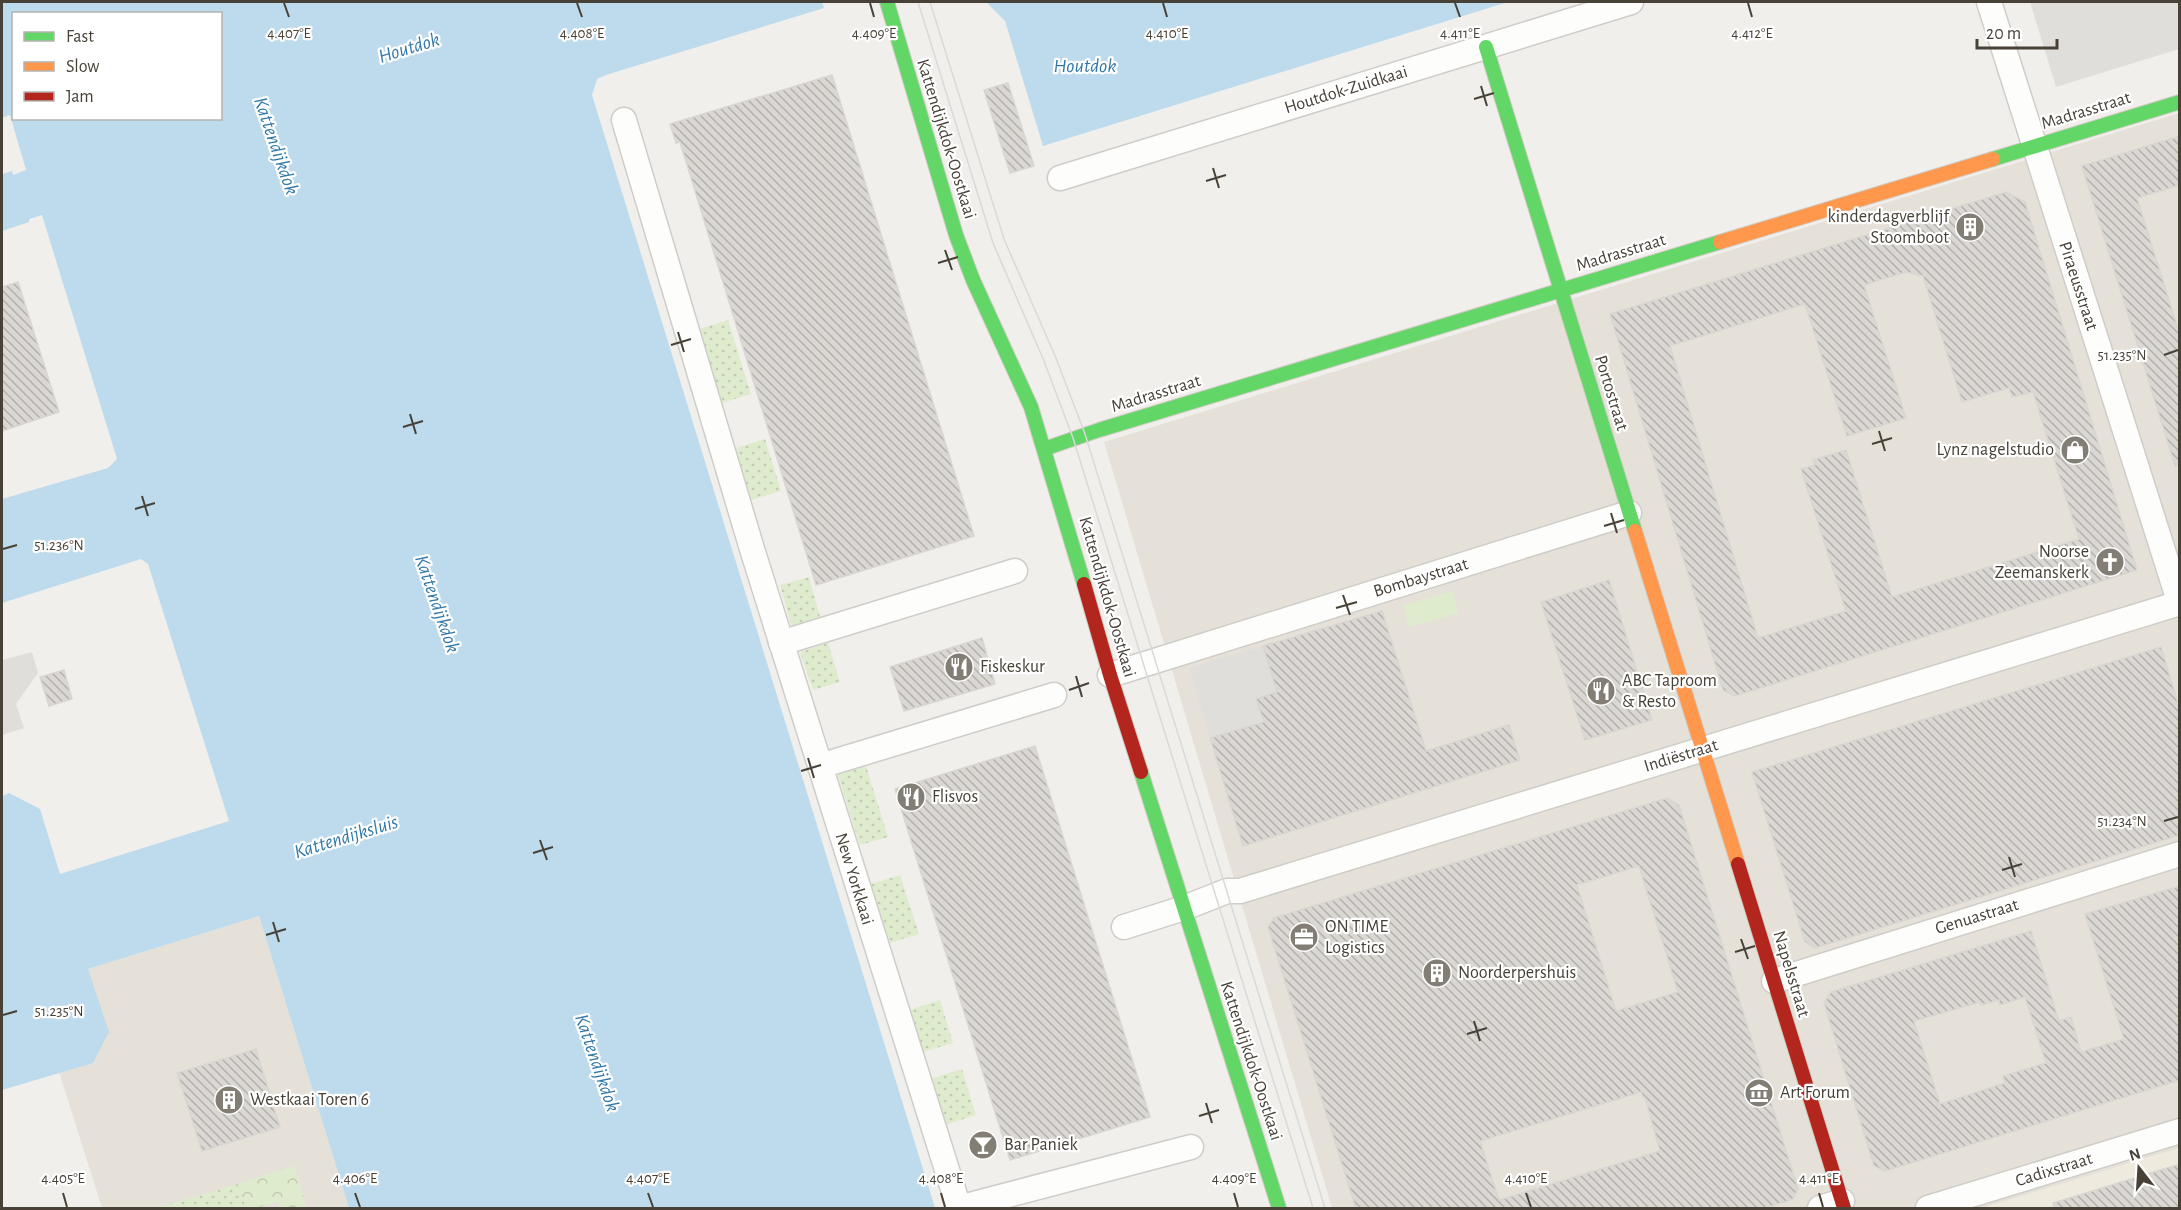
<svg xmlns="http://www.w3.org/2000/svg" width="2181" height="1210" viewBox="0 0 2181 1210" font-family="'Alegreya Sans',sans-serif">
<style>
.residential{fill:#e5e1d9}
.education{fill:#eeeade}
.grass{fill:url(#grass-dots)}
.forest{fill:url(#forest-crowns)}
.park{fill:#dfebcd}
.parking{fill:#e0dedb}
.water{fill:#bddbed;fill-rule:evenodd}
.building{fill:url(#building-back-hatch);stroke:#d9d6d2;stroke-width:1.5;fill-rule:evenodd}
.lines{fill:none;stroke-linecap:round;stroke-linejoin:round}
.street-casing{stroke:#cfcdc9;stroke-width:27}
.fast-casing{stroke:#d0ccc3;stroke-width:16}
.slow-casing{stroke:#d0ccc3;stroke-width:16}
.jam-casing{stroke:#d0ccc3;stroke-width:16}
.street{stroke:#fdfdfc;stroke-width:24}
.fast{stroke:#63d668;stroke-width:14}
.slow{stroke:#ff974d;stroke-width:14}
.jam{stroke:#b3261e;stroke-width:14}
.tram{stroke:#d9d9d8;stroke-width:1.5}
.ticks{fill:none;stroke:#474137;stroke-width:2}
.labels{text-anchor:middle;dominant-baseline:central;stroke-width:4.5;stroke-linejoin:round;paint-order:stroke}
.street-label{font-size:18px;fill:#474137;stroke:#fff}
.poi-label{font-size:18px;fill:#474137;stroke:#fff;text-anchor:start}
.water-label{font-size:20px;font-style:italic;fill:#3178a8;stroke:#fff}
.ticks-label{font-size:15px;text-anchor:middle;fill:#474137;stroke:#fff;stroke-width:4.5;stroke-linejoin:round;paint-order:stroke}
</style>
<defs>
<pattern id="grass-dots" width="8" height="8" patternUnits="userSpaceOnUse" patternTransform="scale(1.5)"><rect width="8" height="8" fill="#dfebcd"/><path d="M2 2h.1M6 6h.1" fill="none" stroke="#c1cbb1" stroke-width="1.8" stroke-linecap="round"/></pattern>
<pattern id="forest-crowns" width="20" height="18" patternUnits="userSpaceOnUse" patternTransform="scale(1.5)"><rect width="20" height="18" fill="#dfebcd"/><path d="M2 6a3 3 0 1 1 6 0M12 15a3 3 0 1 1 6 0" fill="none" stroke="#c1cbb1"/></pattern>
<pattern id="building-back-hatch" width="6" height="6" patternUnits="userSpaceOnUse" patternTransform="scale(1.5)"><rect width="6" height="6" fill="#dbd8d4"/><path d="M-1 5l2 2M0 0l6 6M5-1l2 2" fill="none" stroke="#b3b1ad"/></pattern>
</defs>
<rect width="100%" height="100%" fill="#f1efec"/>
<g class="residential">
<polygon points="2179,113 2179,1208 1332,1208 1104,442"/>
<polygon points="259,916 349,1208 102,1208 59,1072 93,1062 88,969"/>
</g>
<polygon class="education" points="2179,1148 2179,1208 1982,1208"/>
<g class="grass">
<polygon points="728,320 751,394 722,403 699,329"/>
<polygon points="765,439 781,491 751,500 736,448"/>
<polygon points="809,577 821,620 792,628 780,585"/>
<polygon points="828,643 840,682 813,690 800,652"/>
<polygon points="865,763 888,837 860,845 837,772"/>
<polygon points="900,875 919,934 890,943 871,884"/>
<polygon points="940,1000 953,1043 923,1052 909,1010"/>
<polygon points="962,1069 976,1115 945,1125 930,1079"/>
<polygon points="238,1184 246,1208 157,1208"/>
</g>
<polygon class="forest" points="294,1166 307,1208 280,1208 277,1202 256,1208 246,1208 238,1184"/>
<polygon class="park" points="1452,591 1459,613 1409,627 1403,606"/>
<g class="parking">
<polygon points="2030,2 2179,2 2179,49 2056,87"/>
<polygon points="1263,646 1277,692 1256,699 1264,722 1210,738 1189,668"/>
<polygon points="32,652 38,673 16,704 24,728 2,735 2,660"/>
</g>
<g class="water">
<path d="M 2,2 L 822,2 L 824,8 L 606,75 L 597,79 L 592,95 L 935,1208 L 349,1208 L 259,916 L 88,969 L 109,1032 L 93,1063 L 2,1090 L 2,796 L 9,793 L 40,809 L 60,874 L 229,821 L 148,564 L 141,559 L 2,603 L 2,499 L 108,468 L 117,459 L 42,215 L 29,219 L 29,222 L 2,231 L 2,174 L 12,171 L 13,175 L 26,170 L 10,115 L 2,118 ZM 14,14 L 220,14 L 220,118 L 14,118 Z"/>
<polygon points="986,2 1508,2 1043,146 1005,21"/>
</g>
<g class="building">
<polygon points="832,75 974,536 816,585 680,142 676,143 670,124"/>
<polygon points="1008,83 1034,166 1010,173 984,90"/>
<polygon points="2180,136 2180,185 2137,198 2180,335 2180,465 2175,466 2082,166"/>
<path d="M 2006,192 L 2025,202 L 2137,570 L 1735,696 L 1723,690 L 1610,314 ZM 1906,272 L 1923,276 L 1962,402 L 2009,388 L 2012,397 L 2033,392 L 2079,539 L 1892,597 L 1846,450 L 1813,460 L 1815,465 L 1801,469 L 1846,611 L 1758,638 L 1670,346 L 1805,304 L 1847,436 L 1906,418 L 1864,285 Z"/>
<polygon points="18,282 59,412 2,431 2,287"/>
<polygon points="1609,580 1652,720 1585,740 1541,602"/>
<polygon points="1382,611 1426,751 1509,725 1520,760 1243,846 1210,738 1264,722 1256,699 1277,692 1263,646"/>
<polygon points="982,638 995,684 904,711 890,667"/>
<polygon points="2161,647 2180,710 2180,835 1815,948 1805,942 1752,772"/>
<polygon points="64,670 72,699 49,706 40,677"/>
<polygon points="1035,746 1150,1117 1010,1160 895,789"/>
<path d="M 1667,798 L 1679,805 L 1798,1189 L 1793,1199 L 1763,1209 L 1356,1209 L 1268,927 L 1274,918 ZM 1639,866 L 1678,992 L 1616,1011 L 1577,885 ZM 1641,1092 L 1643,1098 L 1645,1098 L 1660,1151 L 1499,1200 L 1480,1141 Z"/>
<path d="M 2180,886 L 2180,1080 L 1885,1171 L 1874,1166 L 1824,1003 L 1831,992 L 2031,931 L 2059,1021 L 2071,1017 L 2081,1052 L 2124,1039 L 2085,914 ZM 2025,997 L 2046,1063 L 2003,1076 L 2005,1083 L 1940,1104 L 1914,1021 L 1980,1002 L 1981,1005 L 1999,1000 L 2000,1005 Z"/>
<polygon points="256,1049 280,1127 202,1151 177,1073"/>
<polygon points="2180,1164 2180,1209 2054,1209 2053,1203"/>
</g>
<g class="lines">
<g class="street-casing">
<g id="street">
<polyline points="1989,2 2180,604"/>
<polyline points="624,120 752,549 959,1208"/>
<polyline points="1060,178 1631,2"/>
<polyline points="781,643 1015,571"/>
<polyline points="1110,675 1629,513"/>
<polyline points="820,766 1054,695"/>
<polyline points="1124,927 1184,908 1227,891 1240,891 2180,603"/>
<polyline points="1774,981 2180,854"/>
<polyline points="958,1208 1191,1147"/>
<polyline points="1820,1208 1842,1201"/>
<polyline points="1928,1208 2180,1131"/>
</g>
</g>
<g class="fast-casing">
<g id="fast">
<polyline points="887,2 956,235 973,280 1031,407 1084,584"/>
<polyline points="1486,47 1635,531"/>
<polyline points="1993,159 2180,102"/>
<polyline points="1044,449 1099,430 1720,242"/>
<polyline points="1141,772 1279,1208"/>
</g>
</g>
<g class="slow-casing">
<g id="slow">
<polyline points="1720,242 1993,159"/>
<polyline points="1635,531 1738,864"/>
</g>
</g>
<g class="jam-casing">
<g id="jam">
<polyline points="1084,584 1110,675 1141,772"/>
<polyline points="1738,864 1844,1208"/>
</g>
</g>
<use href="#street" class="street"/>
<use href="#fast" class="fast"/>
<use href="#slow" class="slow"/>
<use href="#jam" class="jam"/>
<g class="tram">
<polyline points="918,2 993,243 1044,361 1073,438 1313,1208"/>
<polyline points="930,2 1004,239 1056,358 1085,434 1325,1208"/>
</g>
</g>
<path class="ticks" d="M 284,3 L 289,17M 577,3 L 582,17M 870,3 L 874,17M 1163,3 L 1167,17M 1455,3 L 1460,17M 1748,3 L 1752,17M 1481,86 L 1487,106M 1474,99 L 1494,93M 1213,168 L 1219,188M 1206,181 L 1226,175M 945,250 L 952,270M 938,263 L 958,257M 678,332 L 684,352M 671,345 L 691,339M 2164,355 L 2178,350M 410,414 L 416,434M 403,427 L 423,421M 1879,431 L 1885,451M 1872,444 L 1892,438M 142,496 L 148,516M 135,509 L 155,503M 1611,513 L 1617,533M 1604,526 L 1624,520M 3,549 L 17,545M 1343,595 L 1350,615M 1336,608 L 1357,602M 1076,676 L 1082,697M 1069,690 L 1089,683M 808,758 L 814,778M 801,771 L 821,765M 2164,821 L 2178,817M 540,840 L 547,860M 533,853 L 553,847M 2009,857 L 2015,877M 2002,870 L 2022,864M 273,922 L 279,942M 266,935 L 286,929M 1741,939 L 1748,959M 1735,952 L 1755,946M 3,1015 L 17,1011M 1474,1021 L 1480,1041M 1467,1034 L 1487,1028M 1206,1103 L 1212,1123M 1199,1116 L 1219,1110M 63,1193 L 67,1207M 355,1193 L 360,1207M 648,1193 L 653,1207M 941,1193 L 945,1207M 1234,1193 L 1238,1207M 1526,1193 L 1531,1207M 1819,1193 L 1823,1207"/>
<defs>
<g id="building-disc" transform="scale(1.5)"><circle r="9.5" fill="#827e76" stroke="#fff"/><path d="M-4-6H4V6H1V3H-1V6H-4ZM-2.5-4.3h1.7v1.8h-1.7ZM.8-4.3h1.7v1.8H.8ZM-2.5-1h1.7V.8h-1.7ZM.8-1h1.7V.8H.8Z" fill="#fff"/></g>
<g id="shop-disc" transform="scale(1.5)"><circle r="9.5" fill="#827e76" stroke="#fff"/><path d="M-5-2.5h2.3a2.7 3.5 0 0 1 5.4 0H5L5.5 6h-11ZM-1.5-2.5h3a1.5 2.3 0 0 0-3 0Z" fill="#fff"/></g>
<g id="church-disc" transform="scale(1.5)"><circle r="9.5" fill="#827e76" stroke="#fff"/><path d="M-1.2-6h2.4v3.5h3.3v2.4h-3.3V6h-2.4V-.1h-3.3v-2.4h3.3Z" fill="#fff"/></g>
<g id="restaurant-disc" transform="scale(1.5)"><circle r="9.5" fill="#827e76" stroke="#fff"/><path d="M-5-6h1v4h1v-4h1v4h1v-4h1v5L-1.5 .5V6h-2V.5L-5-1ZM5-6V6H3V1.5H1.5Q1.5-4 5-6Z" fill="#fff"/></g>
<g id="office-disc" transform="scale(1.5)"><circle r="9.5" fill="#827e76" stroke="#fff"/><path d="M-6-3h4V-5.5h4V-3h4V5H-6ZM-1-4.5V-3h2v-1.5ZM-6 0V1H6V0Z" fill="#fff"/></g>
<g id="museum-disc" transform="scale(1.5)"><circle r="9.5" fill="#827e76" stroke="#fff"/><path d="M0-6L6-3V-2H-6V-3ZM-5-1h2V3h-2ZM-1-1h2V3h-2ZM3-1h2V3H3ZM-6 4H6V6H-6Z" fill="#fff"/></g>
<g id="bar-disc" transform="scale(1.5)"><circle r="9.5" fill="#827e76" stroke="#fff"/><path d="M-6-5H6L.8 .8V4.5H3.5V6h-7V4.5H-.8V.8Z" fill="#fff"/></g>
</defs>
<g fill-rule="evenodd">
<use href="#building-disc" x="1970" y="227"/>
<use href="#shop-disc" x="2075" y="450"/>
<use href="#church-disc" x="2110" y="562"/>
<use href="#restaurant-disc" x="959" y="667"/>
<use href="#restaurant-disc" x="1601" y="691"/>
<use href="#restaurant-disc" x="911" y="797"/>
<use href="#office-disc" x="1304" y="937"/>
<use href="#building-disc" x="1437" y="973"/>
<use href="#museum-disc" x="1759" y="1093"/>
<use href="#building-disc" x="229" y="1100"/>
<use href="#bar-disc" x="983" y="1145"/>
</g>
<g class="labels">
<g class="street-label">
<text transform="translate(1346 90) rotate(-17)">Houtdok-Zuidkaai</text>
<text transform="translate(2086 111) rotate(-17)">Madrasstraat</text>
<text transform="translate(946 139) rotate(73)">Kattendijkdok-Oostkaai</text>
<text transform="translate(1621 253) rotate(-17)">Madrasstraat</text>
<text transform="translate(2078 286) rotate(72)">Piraeusstraat</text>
<text transform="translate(1611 393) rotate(73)">Portostraat</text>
<text transform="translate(1156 394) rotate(-17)">Madrasstraat</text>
<text transform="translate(1421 578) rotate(-17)">Bombaystraat</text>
<text transform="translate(1107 597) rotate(74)">Kattendijkdok-Oostkaai</text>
<text transform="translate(1681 756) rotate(-17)">Indiëstraat</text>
<text transform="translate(854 879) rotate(73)">New Yorkkaai</text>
<text transform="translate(1977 917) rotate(-17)">Genuastraat</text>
<text transform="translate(1791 974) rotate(73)">Napelsstraat</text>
<text transform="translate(1251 1061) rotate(72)">Kattendijkdok-Oostkaai</text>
<text transform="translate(2054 1170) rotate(-17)">Cadixstraat</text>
</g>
<g class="poi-label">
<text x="1949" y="217" text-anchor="end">kinderdagverblijf<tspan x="1949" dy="21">Stoomboot</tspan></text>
<text x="2054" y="450" text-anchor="end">Lynz nagelstudio</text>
<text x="2089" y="552" text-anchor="end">Noorse<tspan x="2089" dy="21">Zeemanskerk</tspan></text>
<text x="980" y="667">Fiskeskur</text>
<text x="1622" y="681">ABC Taproom<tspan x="1622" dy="21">&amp; Resto</tspan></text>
<text x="932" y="797">Flisvos</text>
<text x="1325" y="927">ON TIME<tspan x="1325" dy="21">Logistics</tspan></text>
<text x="1458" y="973">Noorderpershuis</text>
<text x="1780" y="1093">Art Forum</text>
<text x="250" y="1100">Westkaai Toren 6</text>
<text x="1004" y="1145">Bar Paniek</text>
</g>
<g class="water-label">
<text transform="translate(409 48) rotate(-17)">Houtdok</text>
<text x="1085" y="66">Houtdok</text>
<text transform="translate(276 146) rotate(71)">Kattendijkdok</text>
<text transform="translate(437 604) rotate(71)">Kattendijkdok</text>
<text transform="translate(346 837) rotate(-17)">Kattendijksluis</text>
<text transform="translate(597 1063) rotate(71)">Kattendijkdok</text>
</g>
</g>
<g class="ticks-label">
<text x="289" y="38">4.407°E</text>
<text x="582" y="38">4.408°E</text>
<text x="874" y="38">4.409°E</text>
<text x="1167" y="38">4.410°E</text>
<text x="1460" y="38">4.411°E</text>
<text x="1752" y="38">4.412°E</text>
<text x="2122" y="360">51.235°N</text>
<text x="59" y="550">51.236°N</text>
<text x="2122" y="826">51.234°N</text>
<text x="59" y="1016">51.235°N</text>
<text x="63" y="1183">4.405°E</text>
<text x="355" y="1183">4.406°E</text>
<text x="648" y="1183">4.407°E</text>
<text x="941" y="1183">4.408°E</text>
<text x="1234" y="1183">4.409°E</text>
<text x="1526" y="1183">4.410°E</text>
<text x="1819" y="1183">4.411°E</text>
</g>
<rect width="2181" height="1210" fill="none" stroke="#474137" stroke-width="6"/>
<rect x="12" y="12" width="210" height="108" fill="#ffffff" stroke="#b5b3af" stroke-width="1.5"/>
<rect x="24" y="32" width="30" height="9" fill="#63d668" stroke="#b5b3af" stroke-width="1.5"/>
<text x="66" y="42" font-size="18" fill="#474137">Fast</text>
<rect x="24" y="62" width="30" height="9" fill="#ff974d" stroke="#b5b3af" stroke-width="1.5"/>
<text x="66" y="72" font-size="18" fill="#474137">Slow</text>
<rect x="24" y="92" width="30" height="9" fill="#b3261e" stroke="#b5b3af" stroke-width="1.5"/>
<text x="66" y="102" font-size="18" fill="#474137">Jam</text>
<g transform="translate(2139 1168) rotate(343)" stroke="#ffffff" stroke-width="4.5" paint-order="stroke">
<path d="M0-4.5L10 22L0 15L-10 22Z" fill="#474137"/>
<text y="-9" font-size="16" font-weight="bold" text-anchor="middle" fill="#474137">N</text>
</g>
<path d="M1977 39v9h80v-9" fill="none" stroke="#474137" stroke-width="3"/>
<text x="1986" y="39" font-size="18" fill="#474137" stroke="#ffffff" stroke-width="4.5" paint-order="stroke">20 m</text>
</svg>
